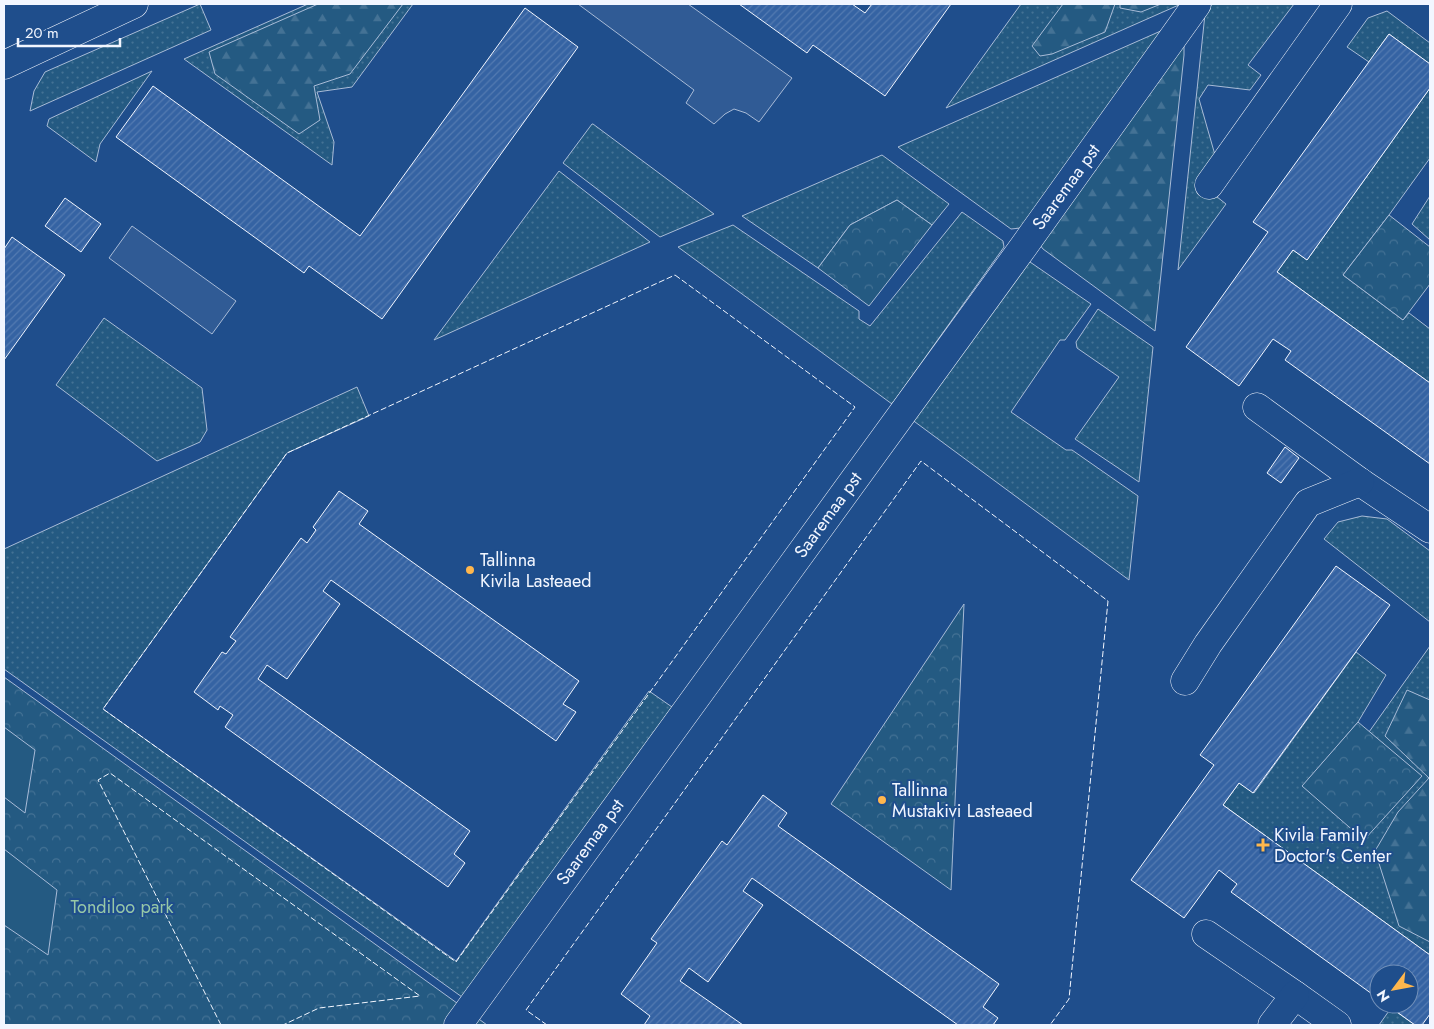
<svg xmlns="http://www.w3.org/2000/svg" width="1434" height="1029" viewBox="0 0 1434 1029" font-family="Jost,sans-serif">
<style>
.grass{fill:url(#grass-dots);stroke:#a8bbd7}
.forest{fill:url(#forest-firs);stroke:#a8bbd7}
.park{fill:url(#park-crowns);stroke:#a8bbd7}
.garden{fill:#245a82;stroke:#a8bbd7}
.parking{fill:#305b95;stroke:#a8bbd7}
.building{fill:url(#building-hatch);stroke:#f2f6ff}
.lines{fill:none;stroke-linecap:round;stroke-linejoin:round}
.street-casing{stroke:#f2f6ff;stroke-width:29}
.street{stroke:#1f4e8c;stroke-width:28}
.fence{stroke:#f2f6ff;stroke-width:1;stroke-dasharray:6 2.5;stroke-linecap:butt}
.poi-dot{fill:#ffb74d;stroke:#1f4e8c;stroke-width:2}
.labels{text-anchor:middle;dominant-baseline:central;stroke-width:4;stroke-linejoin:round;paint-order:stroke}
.street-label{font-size:18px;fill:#f2f6ff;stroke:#1f4e8c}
.poi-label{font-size:18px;fill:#f2f6ff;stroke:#1f4e8c;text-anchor:start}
.park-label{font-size:18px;fill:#97c8a6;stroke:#1f4e8c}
</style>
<defs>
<pattern id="grass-dots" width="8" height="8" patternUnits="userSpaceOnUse" patternTransform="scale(1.25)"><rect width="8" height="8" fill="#245a82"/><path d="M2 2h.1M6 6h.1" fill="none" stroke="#447295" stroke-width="1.8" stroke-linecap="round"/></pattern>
<pattern id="forest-firs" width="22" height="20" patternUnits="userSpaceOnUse" patternTransform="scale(1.25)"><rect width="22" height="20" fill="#245a82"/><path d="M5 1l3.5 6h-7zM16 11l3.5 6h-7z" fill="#447295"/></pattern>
<pattern id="park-crowns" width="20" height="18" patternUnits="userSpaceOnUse" patternTransform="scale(1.25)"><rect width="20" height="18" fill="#245a82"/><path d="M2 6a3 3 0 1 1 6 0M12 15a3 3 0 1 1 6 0" fill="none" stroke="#447295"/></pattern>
<pattern id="building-hatch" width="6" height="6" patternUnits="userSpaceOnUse" patternTransform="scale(1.25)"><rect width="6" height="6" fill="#3563a3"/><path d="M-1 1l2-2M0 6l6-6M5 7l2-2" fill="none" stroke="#537ab1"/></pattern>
</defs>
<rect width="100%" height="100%" fill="#1f4e8c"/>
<g class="grass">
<polygon points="200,4 211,30 30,111 34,91 45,72"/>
<polygon points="308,4 413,4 352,87 317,92 334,142 332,165 184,59"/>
<polygon points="1021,4 1181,4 946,108"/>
<polygon points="1212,4 1294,4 1248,65 1261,75 1250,90 1208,85 1199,99 1217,162 1202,185 1226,204 1178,270 1205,14"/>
<polygon points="1387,11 1430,43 1430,64 1389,34 1369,62 1347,47 1368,18"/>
<polygon points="1163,30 1021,228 1011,229 898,147"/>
<polygon points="152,71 100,144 96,162 47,126 49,119"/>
<polygon points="1430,88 1430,158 1389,215 1343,275 1403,320 1409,313 1430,329 1430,383 1277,272 1293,250 1307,260"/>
<polygon points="592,124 593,124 714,214 660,237 563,163"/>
<polygon points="882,155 949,204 932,225 897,200 850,225 818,268 742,216"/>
<polygon points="559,171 650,242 434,340"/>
<polygon points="1430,196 1430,240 1412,224"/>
<polygon points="962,212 1003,241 1004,247 892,404 678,247 733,225 859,311 859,319 870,326"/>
<polygon points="1030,262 1091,304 1065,340 1060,340 1011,412 1066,450 1072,450 1138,496 1129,580 911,419 1026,263"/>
<polygon points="1098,309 1153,347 1139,482 1075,439 1119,377 1077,348 1076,342"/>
<polygon points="104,318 202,388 207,430 200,442 157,461 56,385"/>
<polygon points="357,387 369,416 287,453 103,709 456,961 649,691 672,707 462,997 4,669 4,549"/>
<polygon points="1362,516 1387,519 1430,551 1430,622 1324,539 1338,522"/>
<polygon points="1430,646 1430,955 1223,805 1239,783 1254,793 1356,652 1386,675 1358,722 1303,786 1421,776 1369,732"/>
<polygon points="1391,1008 1415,1025 1379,1025"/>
</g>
<g class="forest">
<polygon points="318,4 403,4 350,74 314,86 320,120 299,134 215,74 209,52"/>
<polygon points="1063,4 1115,4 1105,32 1052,54 1040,56 1032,46"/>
<polygon points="1120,4 1161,4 1141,12 1120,8"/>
<polygon points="1184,42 1184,55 1155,331 1043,249 1040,245"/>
<polygon points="1407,690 1430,700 1430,942 1399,926 1375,851 1398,812 1429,778 1385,736"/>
</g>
<g class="park">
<polygon points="897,200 932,225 869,306 818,268 850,225"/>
<polygon points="1389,215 1430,247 1430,284 1403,320 1343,275"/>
<polygon points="964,604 951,890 831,804"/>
<polygon points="4,677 468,1011 487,1025 4,1025"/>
<polygon points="1358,722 1422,776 1364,840 1302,786"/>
</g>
<g class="garden">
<polygon points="4,727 35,750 25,813 4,797"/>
<polygon points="4,849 57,890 48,955 4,925"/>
</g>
<g class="parking">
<polygon points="578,4 688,4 792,78 759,122 746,113 734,109 725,114 714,124 686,103 694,90"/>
<polygon points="132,226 236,301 212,334 109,258"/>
</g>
<g class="building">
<polygon points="739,4 852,4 865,13 872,4 951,4 885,96 813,45 807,53"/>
<polygon points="525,8 578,47 382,319 309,266 304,273 116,137 153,86 360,236"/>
<polygon points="1389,34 1430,64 1430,88 1307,260 1293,250 1277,272 1430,383 1430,464 1285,360 1291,351 1273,339 1239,386 1186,347 1268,232 1253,222"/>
<polygon points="65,198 101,224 81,252 45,226"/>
<polygon points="12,237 65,275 4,360 4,249"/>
<polygon points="1285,447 1299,458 1281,483 1267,473"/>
<polygon points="339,491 368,511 359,524 579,681 563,704 576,712 556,741 331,580 323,591 340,604 287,679 267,665 258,679 470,831 454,854 465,863 448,887 225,727 233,715 220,706 218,710 194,692 222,652 226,654 236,641 230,637 301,538 307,543 316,530 313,527"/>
<polygon points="1336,566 1390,605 1253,793 1239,783 1223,805 1430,955 1430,1014 1422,1025 1415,1025 1386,1004 1409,1004 1409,974 1379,974 1379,999 1231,892 1237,884 1219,870 1184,918 1131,880 1214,765 1200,755"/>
<polygon points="763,795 787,813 778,826 999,984 983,1007 998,1018 993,1025 958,1025 752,878 743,891 763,905 708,982 689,968 680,981 743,1025 644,1025 650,1016 621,994 657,943 651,939 722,841 727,845"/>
</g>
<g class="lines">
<g class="street-casing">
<g id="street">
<polyline points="4,65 134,4"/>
<polyline points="1209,185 1338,4"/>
<polyline points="1257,407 1360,482 1430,529"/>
<polyline points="1185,681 1208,644 1308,503 1360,482"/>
<polyline points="1206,934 1295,995 1337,1025"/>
<polyline points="458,1025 1024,246 1197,4"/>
<polyline points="1272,1025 1295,995"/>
</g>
</g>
<use href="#street" class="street"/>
<g class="fence">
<polygon points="675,275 855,407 456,962 103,709 287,453"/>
<polyline points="221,1025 98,780 110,773 420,996 319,1008 283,1025"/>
<polyline points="547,1025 526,1010 921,461 1108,601 1069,999 1050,1025"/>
</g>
</g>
<g class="poi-dot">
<circle cx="470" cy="570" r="5"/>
<circle cx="882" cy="800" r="5"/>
<path d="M1260.5 837.5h5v5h5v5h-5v5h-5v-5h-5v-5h5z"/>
</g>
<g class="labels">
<g class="street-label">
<text transform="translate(1066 187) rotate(-54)">Saaremaa pst</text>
<text transform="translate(828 515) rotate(-54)">Saaremaa pst</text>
<text transform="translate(590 842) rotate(-54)">Saaremaa pst</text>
</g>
<g class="poi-label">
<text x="480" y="560">Tallinna<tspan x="480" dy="21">Kivila Lasteaed</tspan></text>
<text x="892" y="790">Tallinna<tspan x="892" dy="21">Mustakivi Lasteaed</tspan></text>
<text x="1274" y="835">Kivila Family<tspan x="1274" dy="21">Doctor's Center</tspan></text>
</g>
<g class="park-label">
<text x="122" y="907">Tondiloo park</text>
</g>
</g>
<rect width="1434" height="1029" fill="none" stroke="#f2f6ff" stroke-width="10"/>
<g transform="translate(1394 989) rotate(238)"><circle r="24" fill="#1f4e8c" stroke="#7391ba"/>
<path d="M0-4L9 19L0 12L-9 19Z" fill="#ffb74d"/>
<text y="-8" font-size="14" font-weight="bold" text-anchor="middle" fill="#f2f6ff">N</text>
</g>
<path d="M18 38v8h102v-8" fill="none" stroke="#f2f6ff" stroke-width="2.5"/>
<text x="25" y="38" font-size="15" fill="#f2f6ff" stroke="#1f4e8c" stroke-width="4" paint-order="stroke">20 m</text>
</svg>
